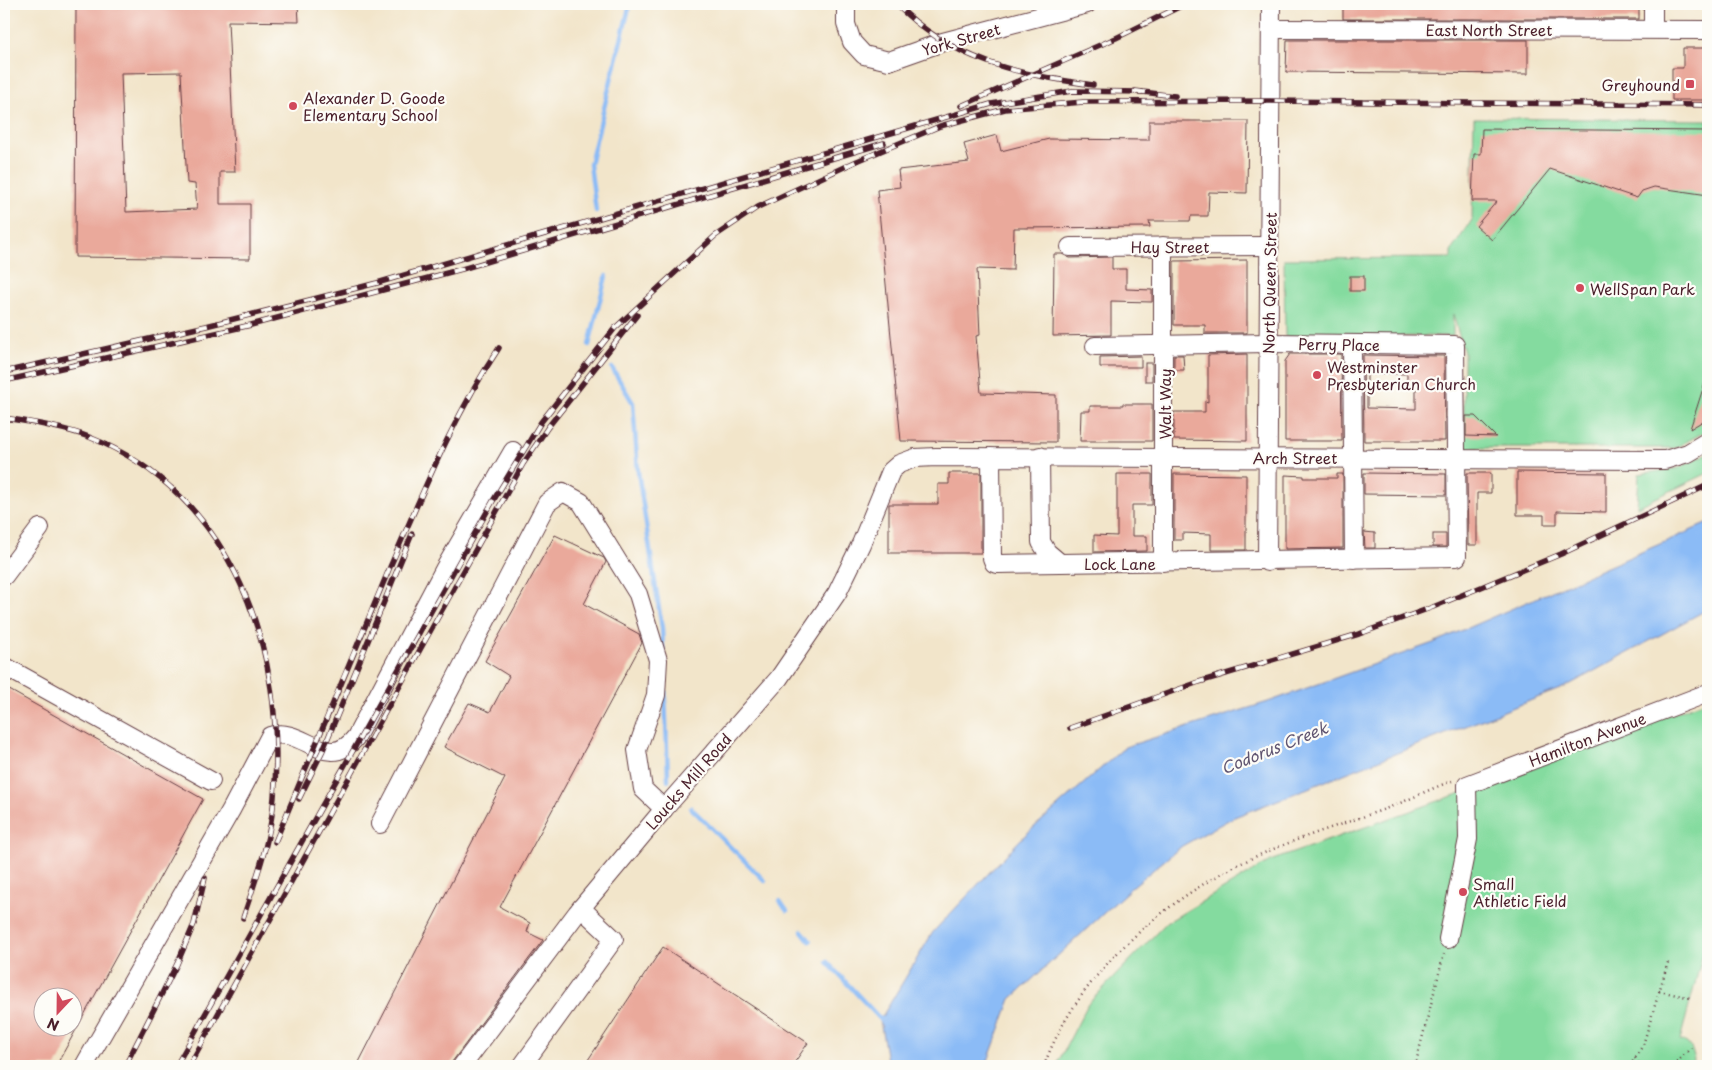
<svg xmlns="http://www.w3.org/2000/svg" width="1712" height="1070" viewBox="0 0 1712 1070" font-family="'Playpen Sans',sans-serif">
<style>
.green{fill:#84db9f;stroke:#677d65}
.water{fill:#8bbbf6;stroke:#6a6d90}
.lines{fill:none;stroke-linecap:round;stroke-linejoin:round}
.stream{stroke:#8bbbf6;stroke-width:4.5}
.building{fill:#eaa99b;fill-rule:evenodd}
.minor-casing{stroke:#633d43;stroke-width:20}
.path{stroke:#633d43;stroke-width:2.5;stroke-dasharray:1 4;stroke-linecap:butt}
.minor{stroke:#fff;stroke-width:18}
.rail-casing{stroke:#4a1f2b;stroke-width:5.5}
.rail{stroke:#fdfcf7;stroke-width:4;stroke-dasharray:11;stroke-linecap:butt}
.poi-dot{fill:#d1495b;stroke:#fdfcf7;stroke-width:2}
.labels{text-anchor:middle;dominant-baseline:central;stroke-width:4.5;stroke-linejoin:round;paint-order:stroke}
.street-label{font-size:15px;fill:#4a1f2b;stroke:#fdfcf7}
.poi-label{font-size:15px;fill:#4a1f2b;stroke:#fdfcf7;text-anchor:start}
.water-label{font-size:16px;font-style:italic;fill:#615672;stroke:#fdfcf7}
</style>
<rect width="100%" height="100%" fill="#fdfcf7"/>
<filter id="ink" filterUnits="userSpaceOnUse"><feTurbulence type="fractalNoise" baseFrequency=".02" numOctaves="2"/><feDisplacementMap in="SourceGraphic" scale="10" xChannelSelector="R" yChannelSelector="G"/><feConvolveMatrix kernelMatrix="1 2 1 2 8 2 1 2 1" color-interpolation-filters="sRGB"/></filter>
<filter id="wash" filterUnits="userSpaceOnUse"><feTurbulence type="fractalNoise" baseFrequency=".0096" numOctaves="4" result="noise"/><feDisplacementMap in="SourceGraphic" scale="20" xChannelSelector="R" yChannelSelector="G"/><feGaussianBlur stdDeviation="1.12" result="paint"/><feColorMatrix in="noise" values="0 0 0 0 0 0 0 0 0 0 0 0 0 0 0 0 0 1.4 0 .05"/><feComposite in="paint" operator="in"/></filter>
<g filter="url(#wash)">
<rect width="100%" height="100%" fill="#f2e5ca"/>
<g class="green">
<polygon points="1474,118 1708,120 1708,430 1675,448 1464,448 1464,353 1453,314 1453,336 1285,337 1284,259 1451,258 1451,251 1472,220"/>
<polygon points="1708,453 1708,473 1637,507 1639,474 1679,468"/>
<path d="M 1708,700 L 1708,935 L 1680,1040 C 1693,1044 1694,1053 1694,1066 L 1056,1066 L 1088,1004 L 1166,923 L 1270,861 L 1503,778 Z"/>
</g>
<polygon class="water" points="1708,523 1708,609 1565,687 1232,818 1182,846 1132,887 1011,999 986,1066 888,1066 880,1020 933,932 1023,837 1125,747 1268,702 1433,643"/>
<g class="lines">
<g class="stream">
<polyline points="596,211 590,164 630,4"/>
<polyline points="589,345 606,276"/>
<polyline points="612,368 633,403 638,472 662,628 663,651"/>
<polyline points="665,691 668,780"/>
<polyline points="691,808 765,881"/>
<polyline points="780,901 787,911"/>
<polyline points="802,931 810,941"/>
<polyline points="827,962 884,1023"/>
</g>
</g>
<g id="blocks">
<g class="building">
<path d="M 76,4 L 298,4 L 299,22 L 228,21 L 235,172 L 220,172 L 220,204 L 250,204 L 250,259 L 75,257 ZM 181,72 L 187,183 L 195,184 L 197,209 L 126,212 L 121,73 Z"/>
<rect x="1343" y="4" width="296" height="15"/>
<polygon points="1287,40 1528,40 1528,74 1286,72"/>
<polygon points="1683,48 1708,48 1708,100 1672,100 1672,68 1683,68"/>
<polygon points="1149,121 1248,121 1247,193 1209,192 1208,216 1191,216 1190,221 1149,221 1150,227 1014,228 1013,270 977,269 980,335 976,336 981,393 1056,395 1056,442 901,441 877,190 900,187 898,170 969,162 964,144 997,135 1001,151 1049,139 1149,140"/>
<polygon points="1482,129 1708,131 1708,195 1654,187 1642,191 1637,198 1550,169 1492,240 1476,226 1497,201 1472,201 1474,154 1481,154"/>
<polygon points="1054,254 1062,254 1070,258 1112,257 1112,269 1126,269 1126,289 1152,290 1152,302 1111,301 1111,335 1053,336"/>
<polygon points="1247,260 1247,333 1205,333 1205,325 1174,325 1174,261"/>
<rect x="1350" y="276" width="14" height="15"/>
<polygon points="1247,354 1247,441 1174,440 1174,412 1205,412 1205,401 1208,402 1208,355"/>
<polygon points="1290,354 1341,354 1342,441 1285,441 1285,361"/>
<polygon points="1174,355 1183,355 1184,370 1174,370"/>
<path d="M 1363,355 L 1444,356 L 1445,441 L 1364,441 ZM 1367,373 L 1407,374 L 1407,384 L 1416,384 L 1416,409 L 1367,408 Z"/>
<polygon points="1141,356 1141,367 1100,367 1100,357"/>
<rect x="1145" y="363" width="7" height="18"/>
<polygon points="1706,379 1708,380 1708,418 1690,429"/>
<polygon points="1122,404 1152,404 1152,441 1080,441 1081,411 1090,411 1090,406 1122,406"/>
<polygon points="1466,416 1475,416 1496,437 1466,436"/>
<polygon points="1517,472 1606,473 1606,512 1557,511 1557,524 1544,524 1544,515 1517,515"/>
<polygon points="949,473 981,473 981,553 889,553 889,504 938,504 938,484 949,484"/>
<polygon points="1364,473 1446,474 1446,495 1364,494"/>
<polygon points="1467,473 1491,473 1491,493 1477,493 1477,545 1468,545"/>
<polygon points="1117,474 1152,474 1152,505 1132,505 1132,536 1147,536 1147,551 1094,552 1094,535 1117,536"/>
<polygon points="1174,474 1246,475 1246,550 1211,550 1211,534 1182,533 1182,540 1174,540"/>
<polygon points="1337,474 1343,474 1343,548 1285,549 1285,475 1304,476 1304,478 1337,478"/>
<polygon points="1364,532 1375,533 1375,548 1365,548"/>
<rect x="1433" y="534" width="13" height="13"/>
<polygon points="555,535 604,558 606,562 584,604 639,634 642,643 500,907 530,923 527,932 543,940 449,1066 357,1066 505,778 444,747 469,703 490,712 509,676 485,661"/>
<path d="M 4,687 L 203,799 L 56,1066 L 4,1066 ZM 42,998 L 72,998 L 72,1028 L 42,1028 Z"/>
<polygon points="663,947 808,1043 792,1066 584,1066"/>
</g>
</g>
</g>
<g filter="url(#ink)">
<use href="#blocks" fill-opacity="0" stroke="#633d43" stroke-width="1"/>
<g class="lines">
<g class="minor-casing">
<g id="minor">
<polyline points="846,4 846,24 852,42 864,55 889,61 943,42 1087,4"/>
<polyline points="1653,4 1653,29"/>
<polyline points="1271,29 1708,30"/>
<polyline points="1070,247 1269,246"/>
<polyline points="1352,345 1354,559"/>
<polyline points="1040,456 1041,542 1047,552 1060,563"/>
<polyline points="991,457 992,558 994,563 998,564 1457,557 1455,345 1268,343 1095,346"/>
<polyline points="1163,562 1163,246"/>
<polyline points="1267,562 1271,4"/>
<polyline points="4,576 40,528"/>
<polyline points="4,666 211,781"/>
<polyline points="380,824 547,503 563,492 581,502 638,594 658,660 656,695 637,750 643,789 664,809"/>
<polyline points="1448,939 1468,839 1467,785 1708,693"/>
<path d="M 84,1066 L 231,810 L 270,736 C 303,725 327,774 356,737 L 445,568 L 513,451"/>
<polyline points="462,1066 577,913 664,809 779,678 837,593 861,544 891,471 899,464 915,458 936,457 1665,460 1688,453 1708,441"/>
<polyline points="522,1066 614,939 581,908"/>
</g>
</g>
<g class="path">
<polyline points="1659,991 1691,998"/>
<polyline points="1635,1058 1641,1066"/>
<path d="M 1044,1066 C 1077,972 1174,890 1264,853 C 1306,835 1350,822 1393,806 C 1413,798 1432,788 1452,781"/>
<polyline points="1415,1066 1444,954"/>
<polyline points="1630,1066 1643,1045 1669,959"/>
<polyline points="1673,1066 1691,1048"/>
</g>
<use href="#minor" class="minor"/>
<g class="rail-casing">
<g id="rail">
<path d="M 896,4 C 952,61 1017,74 1093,85"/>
<polyline points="1135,91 1175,96"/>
<polyline points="961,106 1116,38 1185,4"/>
<polyline points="4,372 206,326 377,283 991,104 1072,91 1142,92"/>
<polyline points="4,381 251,325 462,269 884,143"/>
<path d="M 4,418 C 32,422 62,427 89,437 C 234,494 287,653 274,797 C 271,839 256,879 243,918"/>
<polyline points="1070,728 1199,682 1359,634 1433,607 1561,554 1708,485"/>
<polyline points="299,799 323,750 412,534"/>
<path d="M 275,842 C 313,751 351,659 390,567 C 423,492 453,417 499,348"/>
<polyline points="125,1066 177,964 194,924 205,878"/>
<polyline points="176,1066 493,501 541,422 615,328 715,236 758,207 857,161 940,126 1005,109 1083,102 1269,101 1708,105"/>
<polyline points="189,1066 523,464 548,427 637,315"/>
</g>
</g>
<use href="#rail" class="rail"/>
</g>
</g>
<g class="poi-dot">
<rect x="1685" y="79" width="10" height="10" rx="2.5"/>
<circle cx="293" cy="106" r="5"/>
<circle cx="1580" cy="288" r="5"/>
<circle cx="1317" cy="375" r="5"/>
<circle cx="1463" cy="892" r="5"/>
</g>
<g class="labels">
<g class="street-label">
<text x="1489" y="29">East North Street</text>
<text transform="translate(961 39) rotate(-16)">York Street</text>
<text x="1170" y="246">Hay Street</text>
<text transform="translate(1269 283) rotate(-89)">North Queen Street</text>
<text transform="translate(1339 344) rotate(1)">Perry Place</text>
<text transform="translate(1164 404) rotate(-90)">Walt Way</text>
<text x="1295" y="457">Arch Street</text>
<text x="1120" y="563">Lock Lane</text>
<text transform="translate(1587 739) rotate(-21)">Hamilton Avenue</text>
<text transform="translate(688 781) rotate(-49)">Loucks Mill Road</text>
</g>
<g class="poi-label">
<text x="1680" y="84" text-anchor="end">Greyhound</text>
<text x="303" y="97">Alexander D. Goode<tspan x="303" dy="17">Elementary School</tspan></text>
<text x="1590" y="288">WellSpan Park</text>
<text x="1327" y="366">Westminster<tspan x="1327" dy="17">Presbyterian Church</tspan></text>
<text x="1473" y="883">Small<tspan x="1473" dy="17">Athletic Field</tspan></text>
</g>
<g class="water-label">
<text transform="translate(1274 747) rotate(-22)">Codorus Creek</text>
</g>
</g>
<rect width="1712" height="1070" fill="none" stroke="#fdfcf7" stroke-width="20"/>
<g transform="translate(58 1012) rotate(202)"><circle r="24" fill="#fdfcf7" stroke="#b5a4a5"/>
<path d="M0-4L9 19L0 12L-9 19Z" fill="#d1495b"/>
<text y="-8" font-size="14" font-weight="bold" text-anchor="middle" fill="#4a1f2b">N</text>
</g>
</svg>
